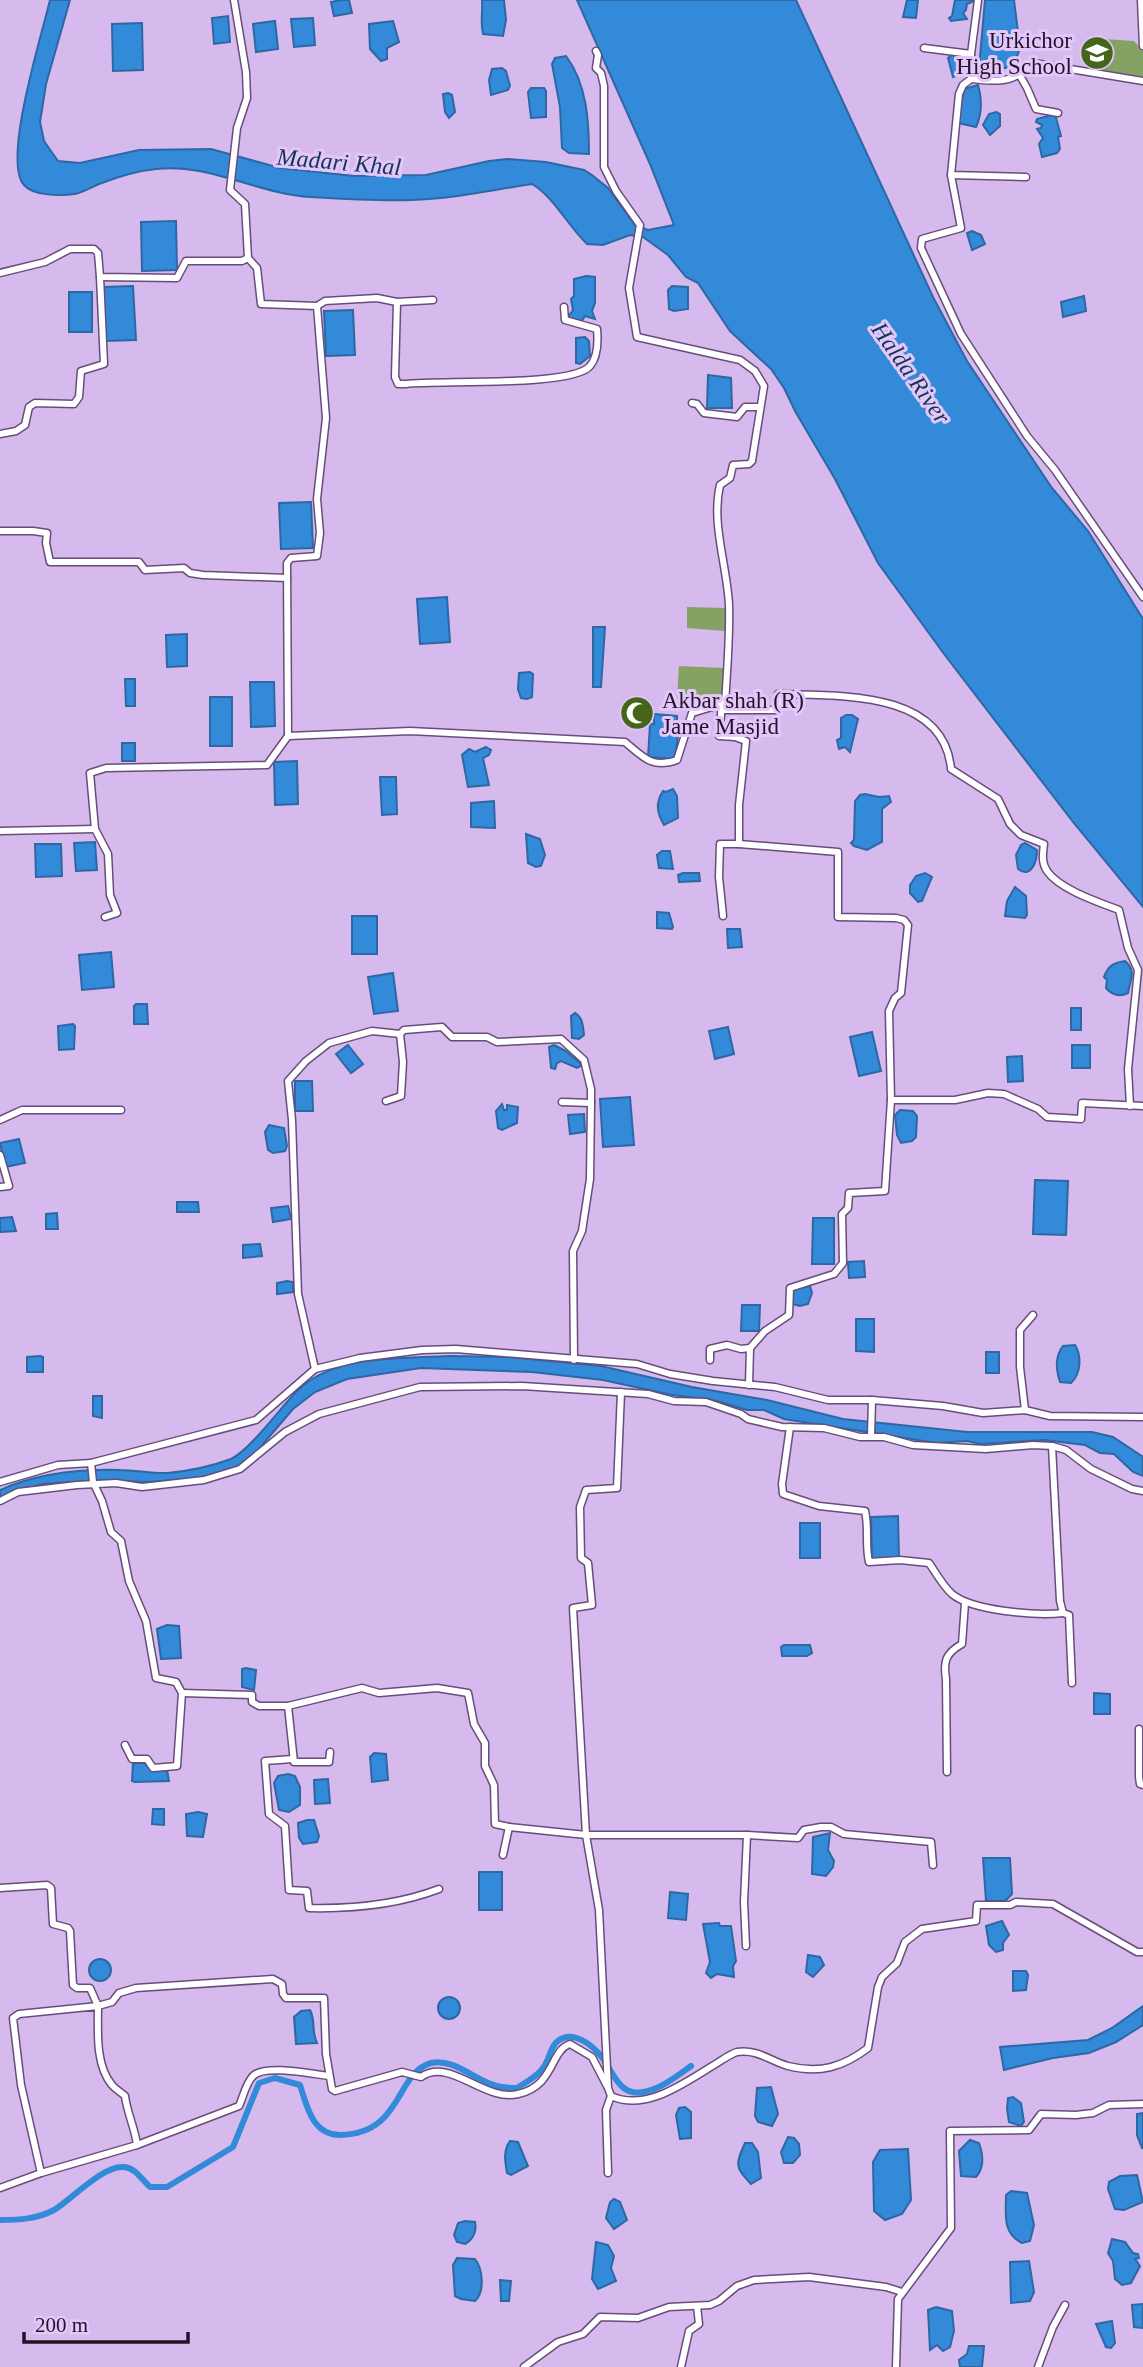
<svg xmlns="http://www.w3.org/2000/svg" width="1143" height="2367" viewBox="0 0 1143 2367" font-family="'Times New Roman',serif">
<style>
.green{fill:#83a264}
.water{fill:#338ad9;stroke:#2d67a4;stroke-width:2}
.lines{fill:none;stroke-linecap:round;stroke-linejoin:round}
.canal{stroke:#338ad9;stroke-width:6}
.minor-casing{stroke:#674d7b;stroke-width:9}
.minor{stroke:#fff;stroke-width:6}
.labels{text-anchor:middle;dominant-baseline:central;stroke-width:6;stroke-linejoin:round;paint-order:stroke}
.poi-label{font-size:23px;fill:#201528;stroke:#e3c6fa;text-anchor:end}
.water-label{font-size:24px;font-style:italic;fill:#143656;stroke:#e3c6fa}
</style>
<rect width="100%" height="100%" fill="#d6b9ed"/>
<g class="green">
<polygon points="1103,39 1134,41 1143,51 1143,79 1102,72"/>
<polygon points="687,607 725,608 725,631 687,628"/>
<polygon points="679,666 724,668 722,702 692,702 677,699"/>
</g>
<g class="water">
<path d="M 50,0 L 70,0 L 46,84 L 40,122 L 44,141 L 58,161 L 80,163 L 139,150 L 211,149 L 280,168 L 354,176 L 426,175 L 489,161 L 507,159 L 546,162 L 584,170 L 592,175 L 608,188 L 635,225 L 648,230 L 674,225 L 650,164 L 577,0 L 796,0 L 933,297 L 967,361 L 1052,488 L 1088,531 L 1143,619 L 1143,907 L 1073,822 L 944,654 L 878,563 L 835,479 L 795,411 L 784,388 L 771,369 L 730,331 L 698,283 L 686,277 L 668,255 L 643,237 L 630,235 L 603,245 L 587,244 C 567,225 555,198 532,184 C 492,190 452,199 411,200 C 378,201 344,199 311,197 C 257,194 210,163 156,169 C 136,171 117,177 99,184 C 92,187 83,192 75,194 C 61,196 33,196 24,185 C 2,161 42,34 50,0 Z"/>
<polygon points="341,0 349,0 352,13 334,16 331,2"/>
<path d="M 482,0 L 504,0 L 506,20 L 503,36 L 483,34 C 480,22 483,12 482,0 Z"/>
<polygon points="907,0 918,0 916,18 903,17"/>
<polygon points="955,0 976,0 967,4 966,10 963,13 967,19 951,21 949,18 952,16"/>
<polygon points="985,0 1014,0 1020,48 1013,68 979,68"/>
<polygon points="228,16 230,42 214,44 212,18"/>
<polygon points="313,18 315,45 294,47 291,19"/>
<polygon points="275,21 278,49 256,52 253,24"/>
<polygon points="393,21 399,42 387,48 387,59 381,61 370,49 369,24"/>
<polygon points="142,23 143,70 113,71 112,24"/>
<polygon points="955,53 963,59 963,74 953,77 948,58"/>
<path d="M 566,56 C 587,84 589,121 589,154 L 569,153 L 562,148 L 560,107 L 552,64 L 555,58 Z"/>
<polygon points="502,68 506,71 510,86 508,90 491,95 489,80 492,69"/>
<path d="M 978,85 C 982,99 982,114 976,127 L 958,123 L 964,89 Z"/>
<polygon points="531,88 544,88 546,91 546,117 531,118 528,92"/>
<polygon points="448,93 452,95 455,112 449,118 445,112 443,94"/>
<polygon points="996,112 1000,114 1000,126 990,135 983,125 989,114"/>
<polygon points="1055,114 1061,136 1058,137 1060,149 1057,153 1042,157 1039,144 1043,138 1037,129 1041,128 1042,125 1036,122 1037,119"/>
<polygon points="176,221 177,270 142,271 141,222"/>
<polygon points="972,231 981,235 985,244 972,250 967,233"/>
<polygon points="586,276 595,277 595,303 592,311 595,319 585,316 582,321 567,318 573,310 571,299 574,296 574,279"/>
<polygon points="133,286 136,340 104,341 102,287"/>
<polygon points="672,286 688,287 688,309 674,311 669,309 668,290"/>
<rect x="69" y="292" width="23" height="40"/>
<polygon points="1084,296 1086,311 1063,317 1061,302"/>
<polygon points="353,310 355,355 326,356 324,311"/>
<polygon points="585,337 589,341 590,356 580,364 576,363 576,338"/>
<polygon points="708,375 731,378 732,408 707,408"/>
<polygon points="311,502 313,548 281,549 279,503"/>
<polygon points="447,597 450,642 420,644 417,599"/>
<polygon points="593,627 605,627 601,687 593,687"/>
<polygon points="187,634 187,666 167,667 166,635"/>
<polygon points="530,672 533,674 532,697 527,699 521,698 518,689 519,673"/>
<polygon points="125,679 135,679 135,706 126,706"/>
<polygon points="250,682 274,682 275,726 251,727"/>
<rect x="210" y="697" width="22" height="49"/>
<polygon points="654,714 677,716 677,723 680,723 675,757 673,759 648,757 650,724 654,724"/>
<polygon points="846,715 852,715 858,719 850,752 845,747 839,749 837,740 841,738 841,718"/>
<rect x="122" y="743" width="13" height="18"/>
<polygon points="486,747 491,750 489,755 483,758 489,785 468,787 462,755 469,749 475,752"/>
<polygon points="297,761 298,804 275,805 274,762"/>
<polygon points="380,777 396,777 397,814 382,815"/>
<path d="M 673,789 L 677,796 L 678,818 L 664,825 C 657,813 655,803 663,791 L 666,792 Z"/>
<polygon points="865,794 879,797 889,796 891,802 882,809 882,842 867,850 854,846 851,843 854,840 855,801 860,795"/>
<polygon points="494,801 495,828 471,827 471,803"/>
<polygon points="526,834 540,839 545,855 541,866 536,867 528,863"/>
<polygon points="95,842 97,870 76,871 74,843"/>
<path d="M 1025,843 L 1037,850 C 1037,862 1031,879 1018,869 L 1016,855 L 1021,845 Z"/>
<polygon points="61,844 62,876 36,877 35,844"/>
<polygon points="662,851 670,851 673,869 659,868 657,855"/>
<polygon points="683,873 699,873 700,881 679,882 678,875"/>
<polygon points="925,873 932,877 922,901 918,902 910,893 910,885 916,876"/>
<polygon points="1015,887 1026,896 1027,915 1025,918 1005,916 1007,901"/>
<polygon points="657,912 669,913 673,927 672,929 657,928"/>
<rect x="352" y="916" width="25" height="38"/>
<polygon points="727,929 740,929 742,947 728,948"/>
<polygon points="111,952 114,987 82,990 79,955"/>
<path d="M 1125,961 C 1137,971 1130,980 1128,993 C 1120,997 1112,995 1106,988 L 1107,980 L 1104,977 C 1108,966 1113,963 1125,961 Z"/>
<polygon points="393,973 398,1011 374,1014 368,977"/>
<polygon points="136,1004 147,1004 148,1024 134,1024 134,1006"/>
<rect x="1071" y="1008" width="10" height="22"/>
<path d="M 575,1013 C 583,1017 583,1027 584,1035 L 579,1039 L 572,1038 L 571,1016 Z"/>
<polygon points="73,1024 75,1026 74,1049 59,1050 58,1026"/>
<polygon points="728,1027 734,1054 715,1059 709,1031"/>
<polygon points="872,1032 881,1071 859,1076 850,1037"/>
<polygon points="348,1045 363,1064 351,1073 336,1054"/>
<polygon points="554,1045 566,1051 582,1065 577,1068 561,1061 557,1063 555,1069 551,1068 549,1047"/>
<rect x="1072" y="1045" width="18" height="23"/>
<polygon points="1022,1056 1023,1081 1008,1082 1007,1057"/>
<polygon points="295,1081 312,1081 313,1111 295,1111"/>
<polygon points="630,1097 634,1145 603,1147 600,1099"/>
<polygon points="502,1104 504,1110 507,1110 507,1105 518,1107 517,1123 502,1130 498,1128 496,1111"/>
<polygon points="900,1110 913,1111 917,1116 916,1137 912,1141 901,1143 897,1135 895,1115"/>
<polygon points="584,1114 585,1132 570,1134 568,1115"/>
<polygon points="269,1125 284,1128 287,1146 285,1151 273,1153 268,1150 265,1132"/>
<polygon points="19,1139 25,1163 5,1167 0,1143"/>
<polygon points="1035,1180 1068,1181 1066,1235 1033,1234"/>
<polygon points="198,1202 199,1212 177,1212 177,1202"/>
<polygon points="288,1206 291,1219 273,1222 271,1208"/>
<polygon points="57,1213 58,1229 46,1229 46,1214"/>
<polygon points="12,1217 16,1231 0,1232 0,1218"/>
<polygon points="813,1218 834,1218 834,1264 812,1264"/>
<polygon points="260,1244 262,1256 243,1258 243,1245"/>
<polygon points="864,1261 865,1277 849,1278 848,1262"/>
<polygon points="287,1281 293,1282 293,1292 277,1294 277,1283"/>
<polygon points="810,1286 812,1293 808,1304 800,1306 792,1304 793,1291 796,1288"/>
<polygon points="742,1305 760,1305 759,1331 741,1331"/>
<polygon points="856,1319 874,1319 874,1352 856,1351"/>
<path d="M 1075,1345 C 1082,1356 1081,1374 1071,1383 L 1060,1382 C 1056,1370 1055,1356 1063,1346 Z"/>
<rect x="986" y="1352" width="13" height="21"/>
<polygon points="40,1356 43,1357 43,1372 27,1372 27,1357"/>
<path d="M 450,1356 L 509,1357 L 601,1366 L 692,1387 L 767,1400 L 843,1419 L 967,1432 L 1092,1432 L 1113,1437 L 1143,1457 L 1143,1476 L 1133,1472 L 1114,1454 L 1100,1453 L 1085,1445 L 1044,1440 L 981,1444 L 967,1441 L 936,1443 L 784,1419 L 764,1410 L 747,1410 L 713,1400 L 672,1395 L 603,1380 L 532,1372 L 421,1368 L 347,1379 L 315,1392 L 293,1409 L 263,1444 L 257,1457 L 225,1472 L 200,1478 L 147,1482 L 101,1480 L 42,1484 L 0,1499 L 0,1490 C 38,1473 79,1469 120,1470 C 136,1470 153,1474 168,1473 C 188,1471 212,1466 231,1459 C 250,1450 281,1407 298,1390 C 335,1354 402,1359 450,1356 Z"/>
<polygon points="93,1396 102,1396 102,1418 93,1416"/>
<polygon points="898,1516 899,1559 872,1560 871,1517"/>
<rect x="800" y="1523" width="20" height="35"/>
<polygon points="167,1625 179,1626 181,1658 161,1659 157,1629"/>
<polygon points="784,1645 810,1645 812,1653 807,1656 782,1656 781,1647"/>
<polygon points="246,1668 256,1670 254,1690 242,1687 242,1669"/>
<polygon points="1094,1693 1110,1694 1110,1714 1094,1714"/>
<polygon points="374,1753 386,1754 388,1780 372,1782 370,1757"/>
<polygon points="133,1763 144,1763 150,1768 167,1770 169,1781 135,1782 132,1781"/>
<polygon points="288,1774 295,1776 300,1787 300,1805 289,1812 279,1810 274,1783 278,1776"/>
<polygon points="328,1779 330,1803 315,1804 314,1780"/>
<polygon points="153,1809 164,1809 164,1825 152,1824"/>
<polygon points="198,1812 207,1814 203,1837 187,1836 186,1814"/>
<polygon points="307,1820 314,1820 319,1836 317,1842 303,1844 299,1838 298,1823"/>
<polygon points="830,1833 828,1850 834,1861 833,1867 826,1876 812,1874 813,1837"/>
<polygon points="983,1858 1010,1858 1012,1894 1005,1901 986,1901"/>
<rect x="479" y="1872" width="23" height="38"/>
<polygon points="670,1892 688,1894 686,1920 668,1918"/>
<polygon points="1002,1921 1009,1935 1003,1943 1003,1950 996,1952 989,1945 986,1926"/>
<polygon points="719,1923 720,1926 731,1926 736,1961 733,1966 734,1977 717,1974 711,1978 706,1973 710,1962 703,1924"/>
<polygon points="808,1955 820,1957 824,1965 813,1977 806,1972"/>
<circle cx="100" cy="1970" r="11"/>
<polygon points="1013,1971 1026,1971 1028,1975 1026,1990 1013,1991"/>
<circle cx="449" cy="2008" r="11"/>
<polygon points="1143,2006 1143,2025 1116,2042 1089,2053 1053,2058 1004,2070 1000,2047 1088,2040 1112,2028"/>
<path d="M 310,2010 C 316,2021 311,2031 317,2043 L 296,2044 L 294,2017 L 301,2011 Z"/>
<polygon points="771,2087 778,2114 772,2126 758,2122 755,2116 757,2088"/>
<polygon points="1013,2097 1021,2103 1024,2122 1021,2126 1009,2122 1007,2109 1008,2098"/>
<polygon points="685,2107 691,2112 691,2138 680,2139 676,2115 679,2108"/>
<polygon points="1143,2113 1143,2148 1142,2148 1137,2135 1137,2114"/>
<polygon points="788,2137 794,2138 799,2144 800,2155 793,2163 784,2163 781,2152"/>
<path d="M 970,2140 L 979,2143 C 983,2154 985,2167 976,2177 L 961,2176 L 959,2151 Z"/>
<path d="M 510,2141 L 518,2142 L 528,2166 L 511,2175 L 507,2173 C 505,2161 503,2150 510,2141 Z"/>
<path d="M 745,2143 L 752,2143 L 758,2152 L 761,2178 L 751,2184 C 735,2167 735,2165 745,2143 Z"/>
<polygon points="908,2149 911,2200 902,2214 885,2220 874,2211 873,2162 880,2150"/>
<polygon points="1137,2175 1143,2202 1124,2210 1115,2209 1108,2189 1109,2182 1120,2176"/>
<path d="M 1011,2191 L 1027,2193 L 1034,2225 L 1030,2241 L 1022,2243 C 1002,2233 1006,2214 1006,2195 Z"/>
<polygon points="614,2199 620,2202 627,2220 614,2229 606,2218 610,2202"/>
<path d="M 465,2221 L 475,2222 C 477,2231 473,2240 465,2244 L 457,2242 L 454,2235 L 458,2223 Z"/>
<polygon points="1112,2239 1125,2242 1133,2253 1138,2254 1139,2258 1135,2259 1140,2266 1131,2283 1122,2285 1115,2279 1113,2261 1108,2253"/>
<polygon points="596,2242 608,2245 614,2256 611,2268 616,2281 598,2289 592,2279"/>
<path d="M 457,2258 L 475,2259 C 483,2269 485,2292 475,2301 L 461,2299 L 455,2296 L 453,2265 Z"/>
<polygon points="1029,2261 1034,2292 1030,2301 1011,2303 1010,2262"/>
<polygon points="500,2280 511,2281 509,2301 501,2301"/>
<polygon points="1143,2304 1143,2328 1134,2327 1132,2305"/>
<polygon points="936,2307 952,2311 954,2331 950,2347 943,2351 937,2345 930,2350 928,2310"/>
<polygon points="1112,2321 1115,2343 1111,2348 1106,2347 1096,2324"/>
<polygon points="969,2346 984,2346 982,2367 960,2367 959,2360 967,2354"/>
</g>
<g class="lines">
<path class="canal" d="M 0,2220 C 19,2220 37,2219 54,2210 C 72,2199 103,2165 124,2167 C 136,2168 142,2180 150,2187 L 167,2187 L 233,2147 L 259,2083 L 275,2078 L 300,2085 C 307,2106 312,2135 340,2135 C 403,2134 395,2073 431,2063 C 452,2058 473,2078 491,2084 C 499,2088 508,2088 517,2088 C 526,2082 537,2077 543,2068 C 550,2059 550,2046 559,2040 C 573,2030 592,2045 601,2056 C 613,2071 619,2097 643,2092 C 661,2089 677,2076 691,2066"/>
<g class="minor-casing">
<g id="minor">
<path d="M 234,0 L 246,72 L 247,98 L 237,128 L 230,190 L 245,204 L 248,258 L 257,268 L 261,304 L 317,306 L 326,418 L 317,499 L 320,533 L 317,556 L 291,558 L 287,563 L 288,736 L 410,731 L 625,742 C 643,757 652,769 677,760 L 692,713 L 722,704"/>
<path d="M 978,0 L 971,54 L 971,79 C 986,80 1006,84 1019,74 C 1025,70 1027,66 1034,63 L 1143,81"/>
<polyline points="1141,0 1143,46"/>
<polyline points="924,48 971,54"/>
<path d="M 596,51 L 598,55 L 596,68 L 601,73 L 604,86 L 604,167 L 616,191 L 640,225 L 629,288 L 637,337 L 740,360 L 755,371 L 764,386 L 752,461 L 749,464 L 733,465 L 730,478 L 720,485 C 711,524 727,565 729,605 C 730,637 727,671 725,704 L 722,704 L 719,736 L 735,737 L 746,741 L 739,805 L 739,844 L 720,844 L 719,877 L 723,916"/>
<polyline points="1019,74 1027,88 1036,109 1058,113"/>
<polyline points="971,79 963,85 959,94 951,175 1026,177"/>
<polyline points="951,175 961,228 922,239 921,248 961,334 1027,436 1055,470 1143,597"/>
<polyline points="0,273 45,262 70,249 94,249 98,253 100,277 177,278 186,261 242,261 248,258"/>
<path d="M 397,302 L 395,377 L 398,384 L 406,384 C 439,380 573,387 590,366 C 598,357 598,340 597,329 L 565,320 L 564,307"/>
<polyline points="317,306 325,301 377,298 397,302 433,300"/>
<polyline points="692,403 697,404 704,413 737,417 745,407 760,407"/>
<polyline points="0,434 16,431 25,425 29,407 35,403 74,404 79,397 81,371 104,364 100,277"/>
<polyline points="0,531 33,531 47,533 46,543 50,562 139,562 145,570 184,568 190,573 203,575 287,578"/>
<path d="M 721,710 L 778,710 L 778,694 C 836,696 944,689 951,769 L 998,799 L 1010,824 L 1021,835 L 1044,844 C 1043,853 1041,862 1047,871 C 1059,889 1098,902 1119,910 L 1128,948 L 1138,970 L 1128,1069 L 1130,1106"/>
<polyline points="0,831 95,829"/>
<polyline points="739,844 838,852 838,917 896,918 904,920 908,925 901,993 895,998 889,1011 891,1100 885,1191 849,1193 848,1208 842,1214 843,1263 834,1274 790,1288 789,1315 765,1331 750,1348 749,1385"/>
<polyline points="105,917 117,913 110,895 108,854 95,829 90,773 106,768 267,765 288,736"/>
<polyline points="891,1100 955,1100 988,1093 1004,1094 1038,1109 1047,1117 1081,1119 1082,1103 1143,1106"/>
<polyline points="386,1101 401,1096 403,1062 400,1034"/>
<polyline points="0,1120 22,1110 121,1110"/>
<polyline points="0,1155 9,1186 0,1187"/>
<polyline points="574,1360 573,1251 582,1231 590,1179 591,1103"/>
<polyline points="710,1360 710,1349 727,1345 741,1349 750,1348"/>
<polyline points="315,1369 298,1294 292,1120 288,1081 306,1061 329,1043 372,1031 400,1034 404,1030 442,1027 452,1037 487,1037 497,1042 561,1039 584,1060 591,1089 591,1103 562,1102"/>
<polyline points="621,1392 617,1488 586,1490 580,1507 581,1558 588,1563 592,1605 573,1608 586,1835 747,1835 798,1838 804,1830 821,1827 831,1827 844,1834 931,1842 933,1865"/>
<polyline points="1025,1410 1020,1367 1020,1330 1033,1315"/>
<path d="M 790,1427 L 782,1484 L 783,1494 L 819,1506 L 865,1511 C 869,1528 865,1545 869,1562 L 900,1560 L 929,1563 C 936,1573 943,1586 952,1594 C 972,1611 1037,1616 1063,1613"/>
<polyline points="871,1436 872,1400"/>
<polyline points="1052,1446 1060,1601 1063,1613 1069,1615 1072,1683"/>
<polyline points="91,1463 256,1420 315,1369 360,1358 422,1350 456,1349 637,1364 670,1374 713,1381 775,1387 828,1400 872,1400 943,1406 983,1413 1025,1410 1050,1416 1143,1417"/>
<polyline points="0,1482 58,1465 91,1463 93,1482 102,1501 111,1532 121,1541 129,1581 146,1621 156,1678 176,1682 182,1693 177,1766 153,1768 147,1759 132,1759 125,1745"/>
<polyline points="0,1501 18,1492 77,1485 116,1483 142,1487 204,1480 240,1469 285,1432 319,1414 420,1387 522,1386 648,1394 674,1401 706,1402 741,1414 748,1419 782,1427 824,1428 860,1437 884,1437 913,1445 986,1449 1033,1445 1052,1446 1066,1450 1091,1469 1132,1489 1143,1491"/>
<polyline points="182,1693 252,1695 252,1702 259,1706 288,1706 362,1688 379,1693 437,1688 468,1693 474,1724 485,1743 485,1766 494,1785 495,1824 509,1827 503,1855"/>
<polyline points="288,1706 294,1762 329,1762 330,1752"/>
<polyline points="1139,1729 1139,1777 1140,1784 1143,1785"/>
<path d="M 293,1759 L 265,1761 L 269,1814 L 285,1826 L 289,1890 L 307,1891 L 309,1908 C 354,1909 397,1905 439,1889"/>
<path d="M 947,1772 L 946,1679 C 943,1661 946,1653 962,1644 L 965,1603"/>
<path d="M 509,1827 L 586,1835 L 599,1910 L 608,2088 L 611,2096 C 646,2112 684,2083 714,2065 C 721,2061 730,2054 737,2052 C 758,2049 770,2061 788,2066 C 820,2074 843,2067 868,2048 L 878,1987 L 882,1977 L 897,1963 L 905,1942 L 922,1929 L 976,1921 L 977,1905 L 1010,1905 L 1016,1902 L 1053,1904 L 1137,1952 L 1143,1952"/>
<path d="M 0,1888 L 47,1885 L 51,1888 L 53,1924 L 68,1928 L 70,1931 L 73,1985 L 77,1988 L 90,1988 L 98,2006 L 112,2002 L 119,1993 L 136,1988 L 273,1979 L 282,1984 L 283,1994 L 286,1998 L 324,1998 L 326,2054 L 332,2089 L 335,2091 L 402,2072 L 421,2077 C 450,2057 484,2102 518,2094 C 555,2086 550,2050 570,2044 L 592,2057 L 607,2086"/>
<polyline points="746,1946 744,1902 747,1835"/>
<path d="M 41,2173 L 137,2145 L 239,2106 C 243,2097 246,2083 253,2076 C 265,2064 312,2074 329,2076"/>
<polyline points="608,2173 606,2110 611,2096"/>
<path d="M 0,2188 L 41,2173 L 21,2085 L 13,2018 L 19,2014 L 98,2006 C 98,2030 95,2065 112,2085 C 116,2090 121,2092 125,2096 C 127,2113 135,2128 137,2145"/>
<polyline points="524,2367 558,2342 583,2334 600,2317 638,2318 669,2307 710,2305 719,2301 737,2286 754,2280 809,2277 886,2287 902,2292"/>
<polyline points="681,2367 689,2331 699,2324 697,2306"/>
<polyline points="896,2367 898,2299 951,2228 950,2131 1029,2130 1041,2114 1076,2115 1093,2113 1109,2105 1143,2104"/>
<polyline points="1038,2367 1053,2327 1065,2305"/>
</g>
</g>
<use href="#minor" class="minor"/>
</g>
<defs>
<g id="school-disc" transform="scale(1.75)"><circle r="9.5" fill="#45651a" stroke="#e3c6fa"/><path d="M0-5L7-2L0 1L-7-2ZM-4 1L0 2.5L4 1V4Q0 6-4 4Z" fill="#fff"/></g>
<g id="mosque-disc" transform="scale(1.75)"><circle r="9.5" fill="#45651a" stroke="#e3c6fa"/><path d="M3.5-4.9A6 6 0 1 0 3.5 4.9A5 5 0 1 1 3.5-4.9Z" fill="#fff"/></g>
</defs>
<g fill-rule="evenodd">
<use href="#school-disc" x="1097" y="53"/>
<use href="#mosque-disc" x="637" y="713"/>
</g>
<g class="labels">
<g class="poi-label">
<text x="1072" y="40">Urkichor<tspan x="1072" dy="26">High School</tspan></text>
<text x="662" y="700" text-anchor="start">Akbar shah (R)<tspan x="662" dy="26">Jame Masjid</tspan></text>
</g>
<g class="water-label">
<text transform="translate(339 162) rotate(5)">Madari Khal</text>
<text transform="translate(911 373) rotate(55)">Halda River</text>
</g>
</g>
<path d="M24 2332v10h164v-10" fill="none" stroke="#201528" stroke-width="3.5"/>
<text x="35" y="2332" font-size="21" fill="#201528" stroke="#e3c6fa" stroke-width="5" paint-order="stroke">200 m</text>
</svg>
